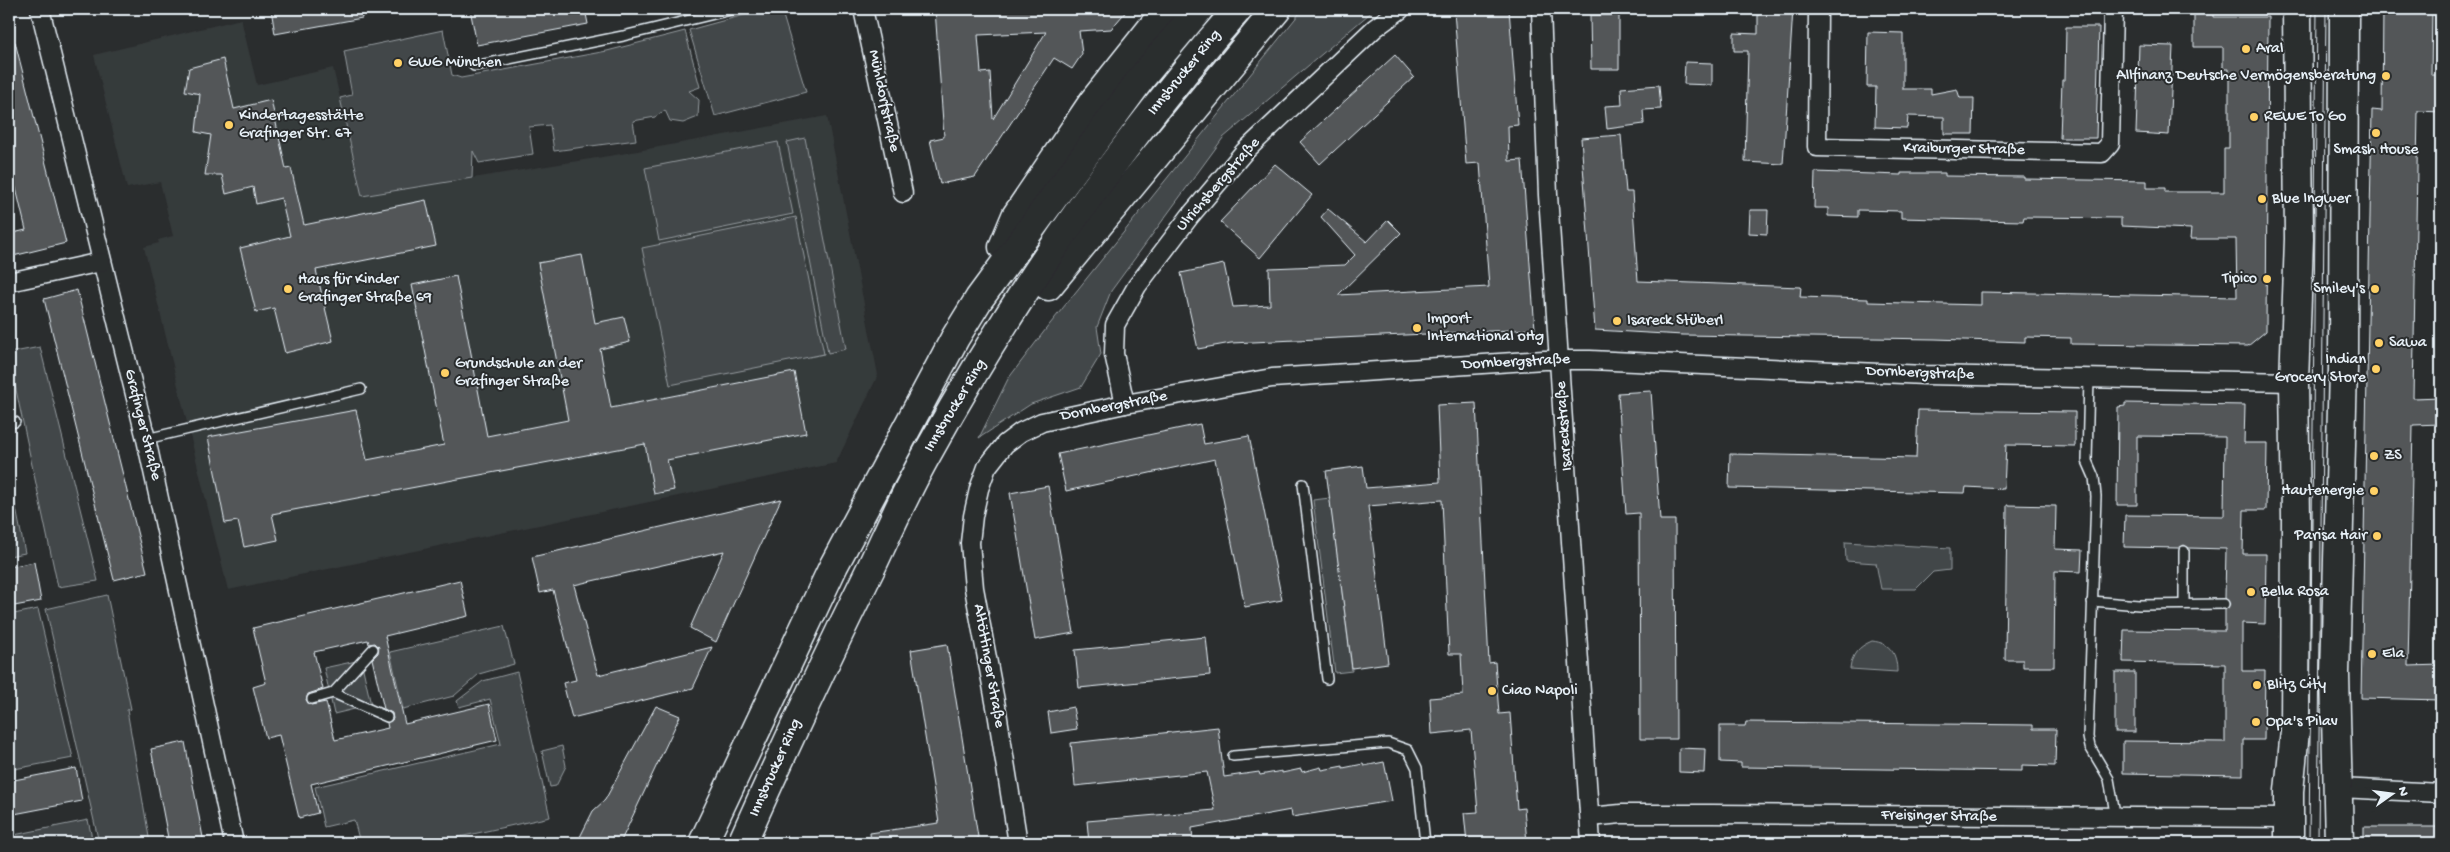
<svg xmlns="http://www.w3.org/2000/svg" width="2450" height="852" viewBox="0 0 2450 852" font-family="'Gochi Hand',sans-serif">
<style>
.built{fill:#363a3b}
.green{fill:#424648;stroke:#959ca0}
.building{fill:#535759;stroke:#e8f1f8;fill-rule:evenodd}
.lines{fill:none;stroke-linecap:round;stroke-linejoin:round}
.service-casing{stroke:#e8f1f8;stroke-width:12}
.minor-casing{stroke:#e8f1f8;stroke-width:21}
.primary-casing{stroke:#e8f1f8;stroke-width:31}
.trunk-casing{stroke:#e8f1f8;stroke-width:31}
.service{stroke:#2a2d2e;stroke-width:9}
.minor{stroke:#2a2d2e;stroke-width:18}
.primary{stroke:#2a2d2e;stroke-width:28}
.trunk{stroke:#2a2d2e;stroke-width:28}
.tram{stroke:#e8f1f8;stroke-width:1}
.poi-dot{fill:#ffd166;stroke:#2a2d2e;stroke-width:2}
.labels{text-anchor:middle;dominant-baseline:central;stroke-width:4;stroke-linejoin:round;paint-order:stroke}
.poi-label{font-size:16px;fill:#e8f1f8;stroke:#2a2d2e;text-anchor:start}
.street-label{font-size:16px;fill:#e8f1f8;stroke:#2a2d2e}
</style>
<rect width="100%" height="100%" fill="#2a2d2e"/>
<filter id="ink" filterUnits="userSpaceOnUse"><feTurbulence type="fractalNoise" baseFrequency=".02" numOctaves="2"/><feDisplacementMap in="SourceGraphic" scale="10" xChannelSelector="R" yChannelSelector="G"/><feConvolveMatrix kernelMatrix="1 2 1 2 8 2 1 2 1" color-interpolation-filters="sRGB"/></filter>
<g filter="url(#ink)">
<polygon class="built" points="241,19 257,85 333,68 363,196 621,154 827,116 878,375 836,463 228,590 144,247 159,243 158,240 173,236 160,182 127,188 94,55"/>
<g class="green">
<polygon points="766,9 781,9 806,92 715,116 689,30"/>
<polygon points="1303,9 1375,9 1223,138 1111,291 1097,327 1101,354 1081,387 1031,404 979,438 1008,379 1046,329"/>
<polygon points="443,30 452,75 461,78 607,51 685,31 700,87 689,91 699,100 698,117 683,123 670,121 665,110 655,117 633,121 636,140 554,151 550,125 529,127 533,154 479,163 473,151 472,178 362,196 340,98 352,95 344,51"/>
<polygon points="805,138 846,349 828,353 787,142"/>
<polygon points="778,142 793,214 659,241 645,168"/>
<polygon points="796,217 824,354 670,385 642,248"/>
<polygon points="40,347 98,581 58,587 9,357 9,353"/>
<polygon points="12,488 25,553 9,556 9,489"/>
<polygon points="1330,498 1352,671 1335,673 1313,500"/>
<polygon points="1845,542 1950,548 1950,570 1933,572 1916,589 1881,589 1876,563 1846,561"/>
<polygon points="107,595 131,709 127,710 150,843 99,843 46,609"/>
<polygon points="38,609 73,758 9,770 9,615"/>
<polygon points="504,626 514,664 479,674 454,696 403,709 390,652"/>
<path d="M 1872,641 C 1891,643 1897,654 1897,672 L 1850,669 C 1852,654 1858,647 1872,641 Z"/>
<polygon points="361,660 371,705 334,714 324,668"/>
<polygon points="517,672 550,817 432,843 360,843 354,820 324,827 315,787 501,744 490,699 459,707 457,701 483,681"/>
<polygon points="562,746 566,766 556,786 550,787 542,751"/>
<polygon points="88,820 93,843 9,843 9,836"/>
</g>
<g class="building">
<polygon points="271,9 361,9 362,18 275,34"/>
<polygon points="470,9 585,9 588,24 477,45"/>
<path d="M 935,9 L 1128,9 L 1111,29 L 1079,31 L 1082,54 L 1072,69 L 1054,58 L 975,177 L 940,184 L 930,140 L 944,137 ZM 1046,32 L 993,119 L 990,72 L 981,73 L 978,35 Z"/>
<polygon points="1484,9 1509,9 1518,125 1508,126 1509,161 1522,160 1535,329 1231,343 1198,349 1181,273 1224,264 1233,307 1270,305 1269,268 1345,265 1355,255 1321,217 1328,209 1367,242 1388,220 1401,233 1338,295 1489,287 1480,163 1466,164 1454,11"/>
<polygon points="1758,9 1793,9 1783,164 1745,162 1748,51 1734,51 1734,33 1758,34"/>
<polygon points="2194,9 2213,9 2213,17 2268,17 2266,331 2248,346 2071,344 2071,338 2025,337 2025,342 1935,339 1683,335 1595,330 1581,138 1621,135 1626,192 1632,192 1638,281 1801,287 1800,297 1868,299 1868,302 1981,305 1981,292 2237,297 2236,239 2190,239 2191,229 2121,226 2121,218 2024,217 2023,221 1977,220 1901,218 1901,211 1858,210 1858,217 1828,216 1828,208 1814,208 1815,172 1901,175 1901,173 1945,173 1945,176 2024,177 2024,179 2147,181 2147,188 2165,188 2165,192 2224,192 2224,148 2229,148 2229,69 2223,69 2223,47 2194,47"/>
<polygon points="2383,9 2432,9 2431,75 2441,75 2441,112 2418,111 2413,398 2441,397 2441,424 2413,425 2408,666 2441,665 2441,700 2361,698 2372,110 2382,111"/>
<polygon points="1590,15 1619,15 1619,69 1591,69"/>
<polygon points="2066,27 2099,27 2096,138 2060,138 2062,80 2065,80"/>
<polygon points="1868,32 1903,33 1903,89 1931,89 1931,94 1957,89 1960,98 1974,98 1973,134 1944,134 1944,117 1908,116 1907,128 1875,127 1876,87 1867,87"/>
<polygon points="9,42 15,42 66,243 9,257 9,234 26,230 9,159"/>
<polygon points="2139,45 2173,46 2169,135 2136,133"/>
<polygon points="1395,55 1414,77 1320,164 1300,142"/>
<polygon points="223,59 234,109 271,100 286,169 291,168 304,225 426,200 436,246 316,270 333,341 285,353 274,308 256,312 240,248 290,236 281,198 256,204 253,187 226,194 222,175 205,175 211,135 196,132 200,94 185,91 189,68"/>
<polygon points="1685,62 1712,63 1712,85 1684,84"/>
<polygon points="1659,85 1661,109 1643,110 1644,124 1607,129 1605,106 1622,105 1621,88"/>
<polygon points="1275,164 1312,195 1260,258 1220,222"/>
<polygon points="1750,210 1768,210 1767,234 1749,233"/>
<polygon points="582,255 595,323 624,317 630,342 600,349 611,408 794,372 806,433 667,460 674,490 654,494 645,444 272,514 278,540 244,547 238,521 225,523 208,437 356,410 367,460 444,445 412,285 456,276 487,436 568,420 538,263"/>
<polygon points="77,290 147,572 114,580 44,299"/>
<polygon points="1651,391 1660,520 1675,520 1676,739 1640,739 1639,513 1626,514 1618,393"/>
<polygon points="1476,403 1489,663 1495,662 1499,714 1510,713 1517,809 1524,808 1527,843 1467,843 1464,813 1478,812 1471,730 1432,734 1430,698 1463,695 1461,654 1449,654 1442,500 1368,506 1388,663 1352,668 1326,471 1363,466 1366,488 1440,482 1437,405"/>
<polygon points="2125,403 2245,405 2244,443 2267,443 2266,510 2244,510 2243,554 2266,554 2265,624 2242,623 2242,671 2265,671 2264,740 2243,740 2243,775 2123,773 2123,741 2225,742 2225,664 2123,662 2124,630 2225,631 2225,610 2230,604 2225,598 2226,549 2189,548 2184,545 2179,548 2124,547 2125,515 2224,516 2225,437 2137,436 2137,505 2117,505 2118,407 2125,406"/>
<polygon points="1918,410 2075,412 2075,446 2006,445 2004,489 1966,487 1965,493 1729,488 1730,454 1916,458"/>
<polygon points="1200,424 1204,444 1249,436 1282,600 1245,607 1215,459 1066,491 1058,454"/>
<polygon points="1048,486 1074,633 1035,640 1010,493"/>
<polygon points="781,499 716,642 690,628 724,551 574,585 598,675 712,647 693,688 572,718 563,683 576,680 553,590 540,593 532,557"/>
<polygon points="2007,505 2056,506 2055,549 2082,550 2081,572 2055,571 2054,667 2023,667 2023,660 2005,660"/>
<polygon points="34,562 41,601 9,607 9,567"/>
<path d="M 460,580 L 468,616 L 385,636 L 405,724 L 489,704 L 497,740 L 311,784 L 318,813 L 299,818 L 279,735 L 266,738 L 253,687 L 266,683 L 253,628 ZM 368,640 L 369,644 L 375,643 L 379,647 L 378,653 L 372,659 L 384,709 L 392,713 L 393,719 L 387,723 L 388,728 L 335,740 L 326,702 L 311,705 L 306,700 L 308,694 L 323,689 L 314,652 Z"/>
<polygon points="1206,637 1210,675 1079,688 1075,650"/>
<polygon points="947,644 979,843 871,843 870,833 939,823 911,650"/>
<rect x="2115" y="672" width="20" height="60"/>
<polygon points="656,706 680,716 620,843 577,843 593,811 605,800"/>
<polygon points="1073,707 1077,729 1051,733 1048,712"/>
<polygon points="1746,722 2033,725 2033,729 2056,729 2055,766 2022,765 2022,771 1741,767 1741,763 1720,762 1720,726 1745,726"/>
<polygon points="1218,727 1224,777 1259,772 1260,775 1282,771 1282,773 1301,769 1302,772 1321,767 1322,770 1343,766 1343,768 1363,764 1364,766 1384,762 1392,801 1292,817 1291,810 1192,828 1193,843 1089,843 1087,821 1215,810 1207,772 1075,786 1071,743"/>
<polygon points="185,742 204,843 169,843 151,749"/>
<polygon points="1679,748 1705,749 1704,773 1679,772"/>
<polygon points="76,768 82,801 9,815 9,781"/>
<rect x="2364" y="827" width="77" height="16"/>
</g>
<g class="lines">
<g class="service-casing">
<g id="service">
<polyline points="474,66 623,36 735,9"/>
<polyline points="2089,378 2087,461 2094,477 2096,496 2088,737 2090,747 2109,779 2116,819"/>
<polyline points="9,423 15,422"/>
<polyline points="146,439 361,389"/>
<polyline points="1303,484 1327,679"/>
<polyline points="2092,601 2139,605 2224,604"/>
<polyline points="2184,604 2184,551"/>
<polyline points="333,693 387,717"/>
<polyline points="312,699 333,693 373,649"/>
<polyline points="1233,756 1388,743 1408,750 1417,768 1425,843"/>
</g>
</g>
<g class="minor-casing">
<g id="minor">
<polyline points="40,9 146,439 234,843"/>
<polyline points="863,9 903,193"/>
<polyline points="1541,9 1548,195 1591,843"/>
<polyline points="1818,9 1817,147 2102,153 2110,144 2113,9"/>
<polyline points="9,282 101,262"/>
<polyline points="1125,404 1114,354 1115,325 1137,286 1190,216 1244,152 1375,28 1401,9"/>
<polyline points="2339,788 2441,793"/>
<polyline points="1590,817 1621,814 1710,814 2288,818"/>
<polyline points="1018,843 997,712 974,588 970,543 973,516 979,489 987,467 1005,444 1021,432 1042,422 1125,404 1272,378 1544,360 1590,360 1925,375 2294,382"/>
</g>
</g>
<g class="primary-casing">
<g id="primary">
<polyline points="2289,843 2289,791 2295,731 2296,517 2294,382 2299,239 2297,9"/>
<polyline points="2339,843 2335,674 2343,369 2344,9"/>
</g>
</g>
<g class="trunk-casing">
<g id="trunk">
<polyline points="1003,247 1016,216 1093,102 1167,9"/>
<polyline points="1048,286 1277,9"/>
<polyline points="703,843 834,565 955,338 979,299 1142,77 1199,9"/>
<path d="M 742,843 C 783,751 826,659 871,568 C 889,530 906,491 927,454 C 1014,296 1119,145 1238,9"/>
</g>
</g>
<use href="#service" class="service"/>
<use href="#minor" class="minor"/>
<use href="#primary" class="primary"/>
<use href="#trunk" class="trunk"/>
<g class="tram">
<polyline points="2309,843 2317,9"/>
<polyline points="2318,843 2326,9"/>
</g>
</g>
</g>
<g class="poi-dot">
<circle cx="2246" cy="49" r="5"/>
<circle cx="398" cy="63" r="5"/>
<circle cx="2386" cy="76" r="5"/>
<circle cx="2254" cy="117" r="5"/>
<circle cx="229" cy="125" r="5"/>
<circle cx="2376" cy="133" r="5"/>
<circle cx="2262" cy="199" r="5"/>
<circle cx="2267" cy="279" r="5"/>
<circle cx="288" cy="289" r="5"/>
<circle cx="2375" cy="289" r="5"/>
<circle cx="1617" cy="321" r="5"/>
<circle cx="1417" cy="328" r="5"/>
<circle cx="2379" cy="343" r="5"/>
<circle cx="2376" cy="369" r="5"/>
<circle cx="445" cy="373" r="5"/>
<circle cx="2374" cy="456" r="5"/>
<circle cx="2374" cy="491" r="5"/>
<circle cx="2377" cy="536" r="5"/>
<circle cx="2251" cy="592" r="5"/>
<circle cx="2372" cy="654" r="5"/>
<circle cx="2257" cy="685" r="5"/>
<circle cx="1492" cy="691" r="5"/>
<circle cx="2256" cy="722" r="5"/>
</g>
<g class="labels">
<g class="poi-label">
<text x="2256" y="49">Aral</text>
<text x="408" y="63">GWG München</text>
<text x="2376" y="76" text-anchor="end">Allfinanz Deutsche Vermögensberatung</text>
<text x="239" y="116">Kindertagesstätte<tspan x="239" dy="18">Grafinger Str. 67</tspan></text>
<text x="2264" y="117">REWE To Go</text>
<text x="2376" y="150" text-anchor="middle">Smash House</text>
<text x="2272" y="199">Blue Ingwer</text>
<text x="2257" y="279" text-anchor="end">Tipico</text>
<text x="298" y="280">Haus für Kinder<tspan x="298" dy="18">Grafinger Straße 69</tspan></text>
<text x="2365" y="289" text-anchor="end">Smiley's</text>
<text x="1427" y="319">Import<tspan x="1427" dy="18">International oHg</tspan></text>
<text x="1627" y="321">Isareck Stüberl</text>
<text x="2389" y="343">Sawa</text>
<text x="2366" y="360" text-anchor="end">Indian<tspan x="2366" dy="18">Grocery Store</tspan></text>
<text x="455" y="364">Grundschule an der<tspan x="455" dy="18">Grafinger Straße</tspan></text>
<text x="2384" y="456">ZS</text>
<text x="2364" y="491" text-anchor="end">Hautenergie</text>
<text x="2367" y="536" text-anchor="end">Parisa Hair</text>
<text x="2261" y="592">Bella Rosa</text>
<text x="2382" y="654">Ela</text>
<text x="2267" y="685">Blitz City</text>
<text x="1502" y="691">Ciao Napoli</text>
<text x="2266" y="722">Opa's Pilav</text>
</g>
<g class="street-label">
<text transform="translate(1185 73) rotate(-51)">Innsbrucker Ring</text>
<text transform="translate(883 101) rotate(78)">Mühldorfstraße</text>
<text transform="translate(1964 150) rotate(1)">Kraiburger Straße</text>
<text transform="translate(1219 185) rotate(-49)">Ulrichsbergstraße</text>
<text transform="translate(1516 363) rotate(-3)">Dornbergstraße</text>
<text transform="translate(1920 374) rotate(2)">Dornbergstraße</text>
<text transform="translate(956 406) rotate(-59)">Innsbrucker Ring</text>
<text transform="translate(1114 407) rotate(-11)">Dornbergstraße</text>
<text transform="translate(142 425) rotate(76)">Grafinger Straße</text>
<text transform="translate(1565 426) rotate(-94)">Isareckstraße</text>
<text transform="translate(988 666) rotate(80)">Altöttinger Straße</text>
<text transform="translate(776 768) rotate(-66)">Innsbrucker Ring</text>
<text transform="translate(1939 817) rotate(1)">Freisinger Straße</text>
</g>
</g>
<rect width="2450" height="852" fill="none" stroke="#2a2d2e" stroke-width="30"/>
<rect x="15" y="15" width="2420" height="822" fill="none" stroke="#e8f1f8" stroke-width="2" filter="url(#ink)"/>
<g transform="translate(2392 794) rotate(76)" stroke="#2a2d2e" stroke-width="4" paint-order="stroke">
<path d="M0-4L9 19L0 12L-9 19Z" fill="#e8f1f8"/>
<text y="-8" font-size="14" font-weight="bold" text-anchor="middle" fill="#e8f1f8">N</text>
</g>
</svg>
